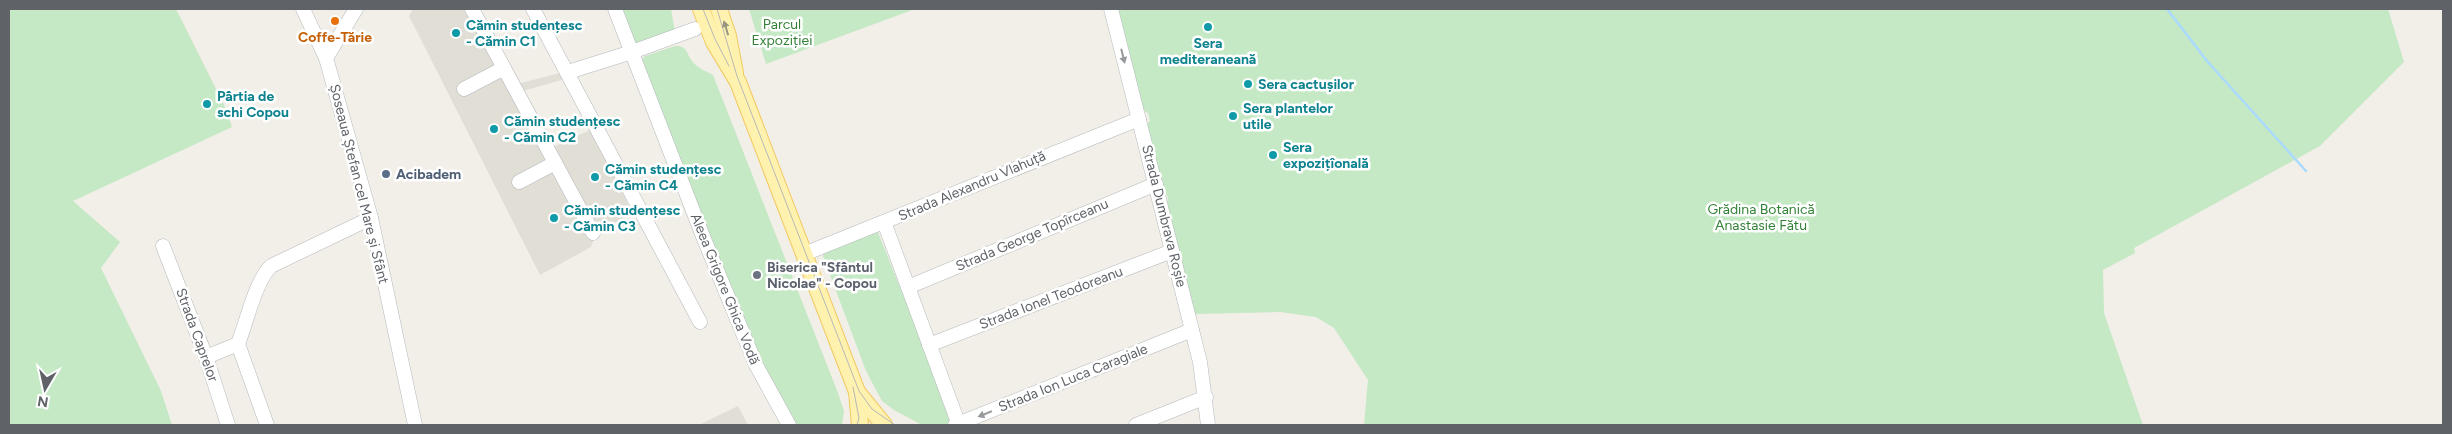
<svg xmlns="http://www.w3.org/2000/svg" width="2452" height="434" viewBox="0 0 2452 434" font-family="Figtree,sans-serif">
<style>
.education{fill:#e1ded6}
.green{fill:#c5e8c5}
.lines{fill:none;stroke-linecap:round;stroke-linejoin:round}
.stream{stroke:#aadaff;stroke-width:2.5}
.minor-casing{stroke:#b5b8bc;stroke-width:15}
.major-casing{stroke:#f2c960;stroke-width:18}
.minor{stroke:#fff;stroke-width:14}
.major{stroke:#fff2af;stroke-width:16}
.tram{stroke:#b6b7b8;stroke-width:1}
.oneway{fill:#979581}
.oneway2{fill:#979a9d}
.food-dot{fill:#e8710a;stroke:#fff;stroke-width:2}
.culture-dot{fill:#0f9aa8;stroke:#fff;stroke-width:2}
.service-dot{fill:#5c6f8a;stroke:#fff;stroke-width:2}
.worship-dot{fill:#6b7280;stroke:#fff;stroke-width:2}
.labels{text-anchor:middle;dominant-baseline:central;stroke-width:5;stroke-linejoin:round;paint-order:stroke}
.park-label{font-size:14px;fill:#348238;stroke:#fff}
.culture-label{font-size:14px;font-weight:bold;fill:#0d838f;stroke:#fff;text-anchor:start}
.food-label{font-size:14px;font-weight:bold;fill:#c56008;stroke:#fff}
.service-label{font-size:14px;font-weight:bold;fill:#4e5e75;stroke:#fff;text-anchor:start}
.street-label{font-size:14px;fill:#5f6368;stroke:#fff}
.worship-label{font-size:14px;font-weight:bold;fill:#5b616d;stroke:#fff;text-anchor:start}
</style>
<rect width="100%" height="100%" fill="#f1efe8"/>
<g class="education">
<polygon points="413,9 478,9 517,84 560,73 565,79 523,91 551,148 590,130 633,214 596,232 591,247 540,275 409,16"/>
<polygon points="738,406 748,425 699,425"/>
</g>
<g class="green">
<polygon points="9,9 176,9 225,107 232,127 73,201 120,242 101,268 161,391 172,425 9,425"/>
<polygon points="621,9 671,9 675,32 635,45"/>
<polygon points="749,9 915,9 766,64"/>
<polygon points="1118,9 2388,9 2404,62 2320,146 2134,248 2135,253 2103,270 2104,313 2143,425 1364,425 1368,380 1334,328 1316,317 1280,312 1195,314 1167,203 1168,197 1164,192 1146,124 1150,121 1148,113 1143,110"/>
<path d="M 675,46 C 688,46 686,53 692,61 C 697,68 706,71 713,75 L 838,393 L 844,411 L 842,425 L 793,425 L 757,359 L 640,62 L 645,56 Z"/>
<polygon points="877,230 955,425 922,425 894,410 882,401 866,371 823,256 824,252"/>
</g>
<g class="lines">
<polyline class="stream" points="2167,9 2207,61 2306,171"/>
<g class="minor-casing">
<g id="minor">
<polyline points="303,9 326,58"/>
<polyline points="356,9 326,58 371,218 415,425"/>
<polyline points="472,9 593,233"/>
<polyline points="533,9 700,322"/>
<polyline points="615,9 702,234 756,365 789,425"/>
<polyline points="1111,9 1200,362 1208,425"/>
<polyline points="568,72 632,52 695,29"/>
<polyline points="464,89 504,68"/>
<polyline points="519,182 555,163"/>
<polyline points="884,222 959,425"/>
<polyline points="163,246 206,357 228,425"/>
<polyline points="804,254 1139,119"/>
<polyline points="908,287 1156,184"/>
<path d="M 238,344 C 247,321 255,282 271,266 L 371,218"/>
<polyline points="238,344 267,425"/>
<polyline points="929,345 1172,251"/>
<polyline points="206,357 238,344"/>
<polyline points="955,425 1192,330"/>
<polyline points="1136,425 1206,397"/>
</g>
</g>
<g class="major-casing">
<g id="major">
<polyline points="701,9 714,42 738,82 857,392 884,425"/>
<polyline points="719,9 728,36 735,73"/>
<polyline points="857,392 860,425"/>
</g>
</g>
<use href="#minor" class="minor"/>
<use href="#major" class="major"/>
<g class="tram">
<polyline points="703,9 715,39 729,66"/>
<polyline points="717,9 737,76 859,391 872,409 895,425"/>
<polyline points="853,387 859,418 857,425"/>
</g>
</g>
<defs><path id="oneway-solid" d="M-6-.8H1V-3.2L6.5 0L1 3.2V.8H-6Z" transform="scale(1.25)"/></defs>
<use class="oneway" href="#oneway-solid" transform="translate(726 28) rotate(-107)"/>
<g class="oneway2">
<use href="#oneway-solid" transform="translate(1123 56) rotate(76)"/>
<use href="#oneway-solid" transform="translate(985 414) rotate(158)"/>
</g>
<circle class="food-dot" cx="335" cy="21" r="5"/>
<g class="culture-dot">
<circle cx="1208" cy="27" r="5"/>
<circle cx="456" cy="33" r="5"/>
<circle cx="1248" cy="84" r="5"/>
<circle cx="207" cy="104" r="5"/>
<circle cx="1233" cy="116" r="5"/>
<circle cx="494" cy="129" r="5"/>
<circle cx="1273" cy="155" r="5"/>
<circle cx="595" cy="177" r="5"/>
<circle cx="554" cy="218" r="5"/>
</g>
<circle class="service-dot" cx="386" cy="174" r="5"/>
<circle class="worship-dot" cx="757" cy="275" r="5"/>
<g class="labels">
<g class="park-label">
<text x="782" y="24">Parcul<tspan x="782" dy="16">Expoziției</tspan></text>
<text x="1761" y="209">Grădina Botanică<tspan x="1761" dy="16">Anastasie Fătu</tspan></text>
</g>
<g class="culture-label">
<text x="466" y="25">Cămin studențesc<tspan x="466" dy="16">- Cămin C1</tspan></text>
<text x="1208" y="43" text-anchor="middle">Sera<tspan x="1208" dy="16">mediteraneană</tspan></text>
<text x="1258" y="84">Sera cactușilor</text>
<text x="217" y="96">Pârtia de<tspan x="217" dy="16">schi Copou</tspan></text>
<text x="1243" y="108">Sera plantelor<tspan x="1243" dy="16">utile</tspan></text>
<text x="504" y="121">Cămin studențesc<tspan x="504" dy="16">- Cămin C2</tspan></text>
<text x="1283" y="147">Sera<tspan x="1283" dy="16">expozițîonală</tspan></text>
<text x="605" y="169">Cămin studențesc<tspan x="605" dy="16">- Cămin C4</tspan></text>
<text x="564" y="210">Cămin studențesc<tspan x="564" dy="16">- Cămin C3</tspan></text>
</g>
<g class="food-label">
<text x="335" y="37">Coffe-Tărie</text>
</g>
<g class="service-label">
<text x="396" y="174">Acibadem</text>
</g>
<g class="street-label">
<text transform="translate(359 184) rotate(76)">Șoseaua Ștefan cel Mare și Sfânt</text>
<text transform="translate(972 186) rotate(-23)">Strada Alexandru Vlahuță</text>
<text transform="translate(1164 216) rotate(76)">Strada Dumbrava Roșie</text>
<text transform="translate(1032 235) rotate(-23)">Strada George Topîrceanu</text>
<text transform="translate(725 289) rotate(68)">Aleea Grigore Ghica Vodă</text>
<text transform="translate(1051 298) rotate(-21)">Strada Ionel Teodoreanu</text>
<text transform="translate(197 335) rotate(70)">Strada Caprelor</text>
<text transform="translate(1073 378) rotate(-22)">Strada Ion Luca Caragiale</text>
</g>
<g class="worship-label">
<text x="767" y="267">Biserica "Sfântul<tspan x="767" dy="16">Nicolae" - Copou</tspan></text>
</g>
</g>
<rect width="2452" height="434" fill="none" stroke="#5f6368" stroke-width="20"/>
<g transform="translate(45 389) rotate(189)" stroke="#ffffff" stroke-width="4" paint-order="stroke">
<path d="M0-4L9 19L0 12L-9 19Z" fill="#5f6368"/>
<text y="-8" font-size="14" font-weight="bold" text-anchor="middle" fill="#5f6368">N</text>
</g>
</svg>
